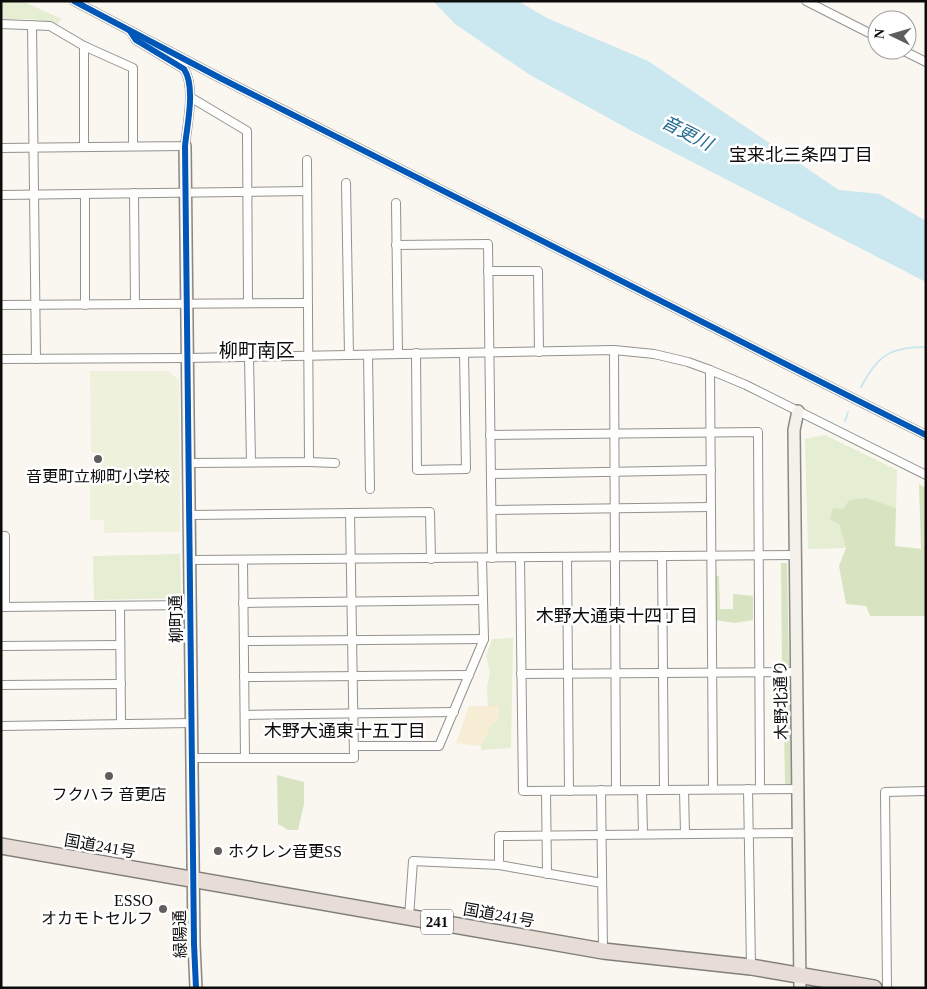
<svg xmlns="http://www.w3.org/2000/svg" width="927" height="989" viewBox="0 0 927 989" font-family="'Times New Roman','Noto Sans JP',serif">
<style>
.green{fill:#e5edd2}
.forest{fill:#d7e3c1}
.sand{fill:#f7ecd4}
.pitch{fill:#eef1dc}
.water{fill:#cbe7ef}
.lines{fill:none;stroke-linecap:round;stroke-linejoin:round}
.stream{stroke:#cbe7ef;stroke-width:2}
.street-casing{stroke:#93928f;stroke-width:10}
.secondary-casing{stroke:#8a8885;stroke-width:14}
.highway-casing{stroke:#807f7c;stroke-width:18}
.street{stroke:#fefefd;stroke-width:8}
.secondary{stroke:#f3f1e9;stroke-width:11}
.highway{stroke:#e7ddd6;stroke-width:15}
.cycleway-casing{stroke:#fff;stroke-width:9}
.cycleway{stroke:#0057b8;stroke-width:6}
.poi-dot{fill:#5f5e5c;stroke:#fff;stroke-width:2}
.labels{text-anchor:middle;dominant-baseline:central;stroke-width:5;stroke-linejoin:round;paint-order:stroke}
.shield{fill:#fff;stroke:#555;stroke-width:1}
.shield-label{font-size:15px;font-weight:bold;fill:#0c0c0c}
.poi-label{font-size:16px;fill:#0c0c0c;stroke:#fff}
.street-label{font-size:16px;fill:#0c0c0c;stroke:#fff}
.water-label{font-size:18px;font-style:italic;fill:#236b90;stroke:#fff}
.neighbourhood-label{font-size:18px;fill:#0c0c0c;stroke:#fff}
.quarter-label{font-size:19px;fill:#0c0c0c;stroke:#fff}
</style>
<rect width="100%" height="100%" fill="#faf7f0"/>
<g class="green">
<polygon points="1,1 22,1 62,19 57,24 32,19 1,19"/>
<polygon points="825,435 897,470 896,508 867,498 839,524 846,548 808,549 805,439"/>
<polygon points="180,554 181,598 94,600 93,556"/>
<polygon points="513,638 511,748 481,750 481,746 492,723 498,721 499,706 488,706 487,688 490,672 486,656 492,639"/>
</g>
<g class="forest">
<polygon points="919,484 926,488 926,616 870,616 866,606 846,604 839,566 846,548 839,524 830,519 833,508 844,509 849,500 867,498 896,508 895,546 921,549"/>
<polygon points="781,563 787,563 789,666 782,667"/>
<polygon points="714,575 719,576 720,609 733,609 733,594 753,596 753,620 735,623 715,620"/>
<polygon points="791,677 792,784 785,784 783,678"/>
<polygon points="277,775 304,782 304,804 298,830 288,830 278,824"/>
</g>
<polygon class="sand" points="469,706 499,706 498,721 492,723 481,746 456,743"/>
<path class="pitch" d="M 90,371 L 168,371 L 179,380 L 180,532 L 104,533 L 104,520 L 90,520 L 90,477 C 108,472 106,457 91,451 Z"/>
<polygon class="water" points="433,1 518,1 547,18 648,61 839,190 880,194 926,221 926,282 632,131 530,75 455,24"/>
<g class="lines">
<g class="stream">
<path d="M 861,387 C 878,355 890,347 926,347"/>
<polyline points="845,421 848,412"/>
</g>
<g class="street-casing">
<g id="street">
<polyline points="74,1 222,79 926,435"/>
<polyline points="806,1 877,37"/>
<polyline points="1,24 50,26 84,46 133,68 133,146"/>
<polyline points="32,25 36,359"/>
<polyline points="902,50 926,62"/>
<polyline points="190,97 247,131 248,303"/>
<polyline points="84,147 84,46"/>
<path d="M 1,148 L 185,146 C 187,125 196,87 184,69 L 136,40 L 131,32"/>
<polyline points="346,183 349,355"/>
<polyline points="134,193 135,304"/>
<polyline points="85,194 85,305"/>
<polyline points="1,195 307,191"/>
<polyline points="396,203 398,354"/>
<polyline points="396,245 488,244 492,558"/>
<polyline points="488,271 538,271 539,352"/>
<polyline points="1,305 307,303"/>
<polyline points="614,350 616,790"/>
<polyline points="416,353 417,470 466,469 464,353"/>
<polyline points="368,355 370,489"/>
<polyline points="249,357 251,462"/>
<polyline points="1,359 187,358 614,350 654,354 688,362 710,370 746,385 926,475"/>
<polyline points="710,370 713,789"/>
<polyline points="490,435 758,432 760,789"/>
<polyline points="309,462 335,463"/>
<polyline points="189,463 309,462 307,160"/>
<polyline points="491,474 711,470"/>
<polyline points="492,510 711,507"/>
<polyline points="189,515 430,512 431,559"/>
<polyline points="1,536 5,536 5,607"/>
<polyline points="662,556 664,790"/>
<polyline points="567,557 569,791"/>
<polyline points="520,558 523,791 798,789"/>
<polyline points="190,560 795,555"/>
<polyline points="243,560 245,758"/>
<polyline points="243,603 483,600"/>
<polyline points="120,606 121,724"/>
<polyline points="1,607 190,605"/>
<polyline points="244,641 484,639"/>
<polyline points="1,646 120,645"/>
<polyline points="521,674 796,672"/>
<polyline points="244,677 469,675"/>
<polyline points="1,685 121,684"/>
<polyline points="245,715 454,712"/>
<polyline points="1,726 192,723"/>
<polyline points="354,746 439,746 484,639 482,558"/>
<polyline points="193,758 354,758 350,513"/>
<polyline points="748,789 751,967"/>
<polyline points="601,790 603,951"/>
<polyline points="642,790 643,834"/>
<polyline points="684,790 685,834"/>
<polyline points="546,791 547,874"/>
<polyline points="499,865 499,836 798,833"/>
<polyline points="409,917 413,861 499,865 602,883"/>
<polyline points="887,988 885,792 926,791"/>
</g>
</g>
<g class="secondary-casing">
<g id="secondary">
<polyline points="185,146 194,944 196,988"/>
<polyline points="798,411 794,430 800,988"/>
</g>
</g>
<g class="highway-casing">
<polyline id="highway" points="1,846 603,951 751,967 874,988"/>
</g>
<use href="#street" class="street"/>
<use href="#secondary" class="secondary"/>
<use href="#highway" class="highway"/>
<g class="cycleway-casing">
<g id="cycleway">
<polyline points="74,1 222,79 926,435"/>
<path d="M 130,31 L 136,40 L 184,69 C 196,87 187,125 185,146 L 194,944 L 196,988"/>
</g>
</g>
<use href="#cycleway" class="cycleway"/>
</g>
<g class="poi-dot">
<circle cx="98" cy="459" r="5"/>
<circle cx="109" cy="776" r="5"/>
<circle cx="218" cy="851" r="5"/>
<circle cx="163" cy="909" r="5"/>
</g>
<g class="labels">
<rect class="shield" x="421" y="909.5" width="32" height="25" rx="4"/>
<g class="shield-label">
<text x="437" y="922">241</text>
</g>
<g class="poi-label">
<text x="98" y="476">音更町立柳町小学校</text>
<text x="109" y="794">フクハラ 音更店</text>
<text x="228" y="851" text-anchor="start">ホクレン音更SS</text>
<text x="153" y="900" text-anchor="end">ESSO<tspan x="153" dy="18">オカモトセルフ</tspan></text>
</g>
<g class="street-label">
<text transform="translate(176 619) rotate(-91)">柳町通</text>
<text transform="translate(781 700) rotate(-91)">木野北通り</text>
<text transform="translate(100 846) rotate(10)">国道241号</text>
<text transform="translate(499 915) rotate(10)">国道241号</text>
<text transform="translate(180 934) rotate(-91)">緑陽通</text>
</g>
<g class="water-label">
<text transform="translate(687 133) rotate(27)">音更川</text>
</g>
<g class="neighbourhood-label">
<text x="801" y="155">宝来北三条四丁目</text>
<text x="617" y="616">木野大通東十四丁目</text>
<text x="345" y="731">木野大通東十五丁目</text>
</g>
<g class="quarter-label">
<text x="257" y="350">柳町南区</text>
</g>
</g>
<rect width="927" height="989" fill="none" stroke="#0c0c0c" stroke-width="5"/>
<g transform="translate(892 35) rotate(275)"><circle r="24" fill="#ffffff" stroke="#9e9e9e"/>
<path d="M0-4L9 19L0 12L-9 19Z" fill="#5f5e5c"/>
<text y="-8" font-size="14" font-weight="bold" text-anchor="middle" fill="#0c0c0c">N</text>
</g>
</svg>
